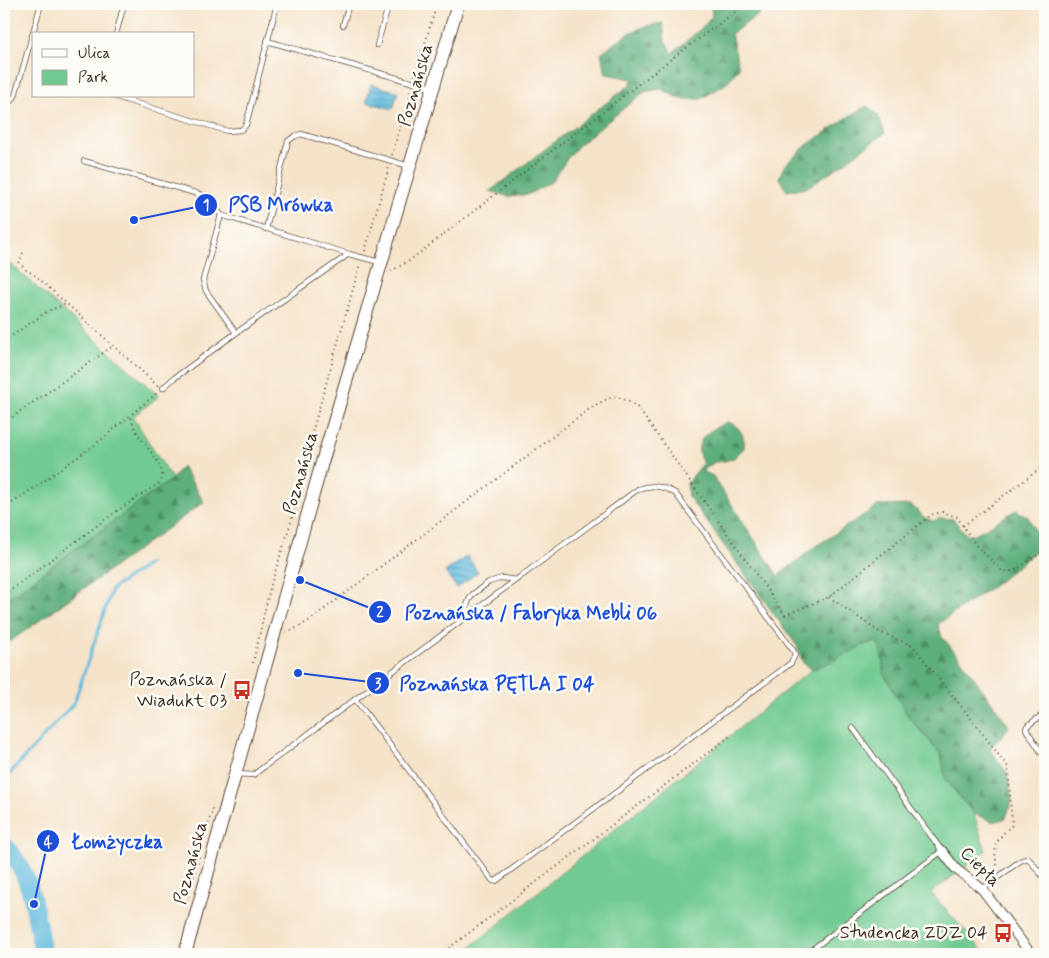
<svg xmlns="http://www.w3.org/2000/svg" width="1049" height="958" viewBox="0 0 1049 958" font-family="Mynerve,sans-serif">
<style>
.green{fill:#71ca91;stroke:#567a58}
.forest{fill:url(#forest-firs);stroke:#4c6c4c}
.water{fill:url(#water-rules);stroke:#4e727e}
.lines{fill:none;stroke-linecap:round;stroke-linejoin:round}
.stream{stroke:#60badd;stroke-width:3}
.river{stroke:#60badd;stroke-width:18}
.lane-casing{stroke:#574638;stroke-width:6}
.street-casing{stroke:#574638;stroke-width:11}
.secondary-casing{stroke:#574638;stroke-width:14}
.path{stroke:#574638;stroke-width:2;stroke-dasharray:1 4;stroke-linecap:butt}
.lane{stroke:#fff;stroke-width:4.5}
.street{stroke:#fff;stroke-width:9}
.secondary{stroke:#fff;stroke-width:12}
.labels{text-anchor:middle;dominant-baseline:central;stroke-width:5;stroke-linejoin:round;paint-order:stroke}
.street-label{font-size:18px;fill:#3b2a1e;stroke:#fdfcf7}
.poi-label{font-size:18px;fill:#3b2a1e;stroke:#fdfcf7;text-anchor:end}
.leader{fill:none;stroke:#1d4ed8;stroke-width:2}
.callout-dot{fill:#1d4ed8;stroke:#fdfcf7;stroke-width:2}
.mark-label{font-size:15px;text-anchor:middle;font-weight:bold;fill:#fff}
.callout-label{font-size:19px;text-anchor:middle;font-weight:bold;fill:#1d4ed8;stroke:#fdfcf7;stroke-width:5;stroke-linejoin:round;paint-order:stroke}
</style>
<defs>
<pattern id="forest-firs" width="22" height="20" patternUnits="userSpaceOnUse" patternTransform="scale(1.25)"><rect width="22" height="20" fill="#5cae7b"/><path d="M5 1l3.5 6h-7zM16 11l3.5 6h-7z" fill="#4d8e64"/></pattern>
<pattern id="water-rules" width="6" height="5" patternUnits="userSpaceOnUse" patternTransform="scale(1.25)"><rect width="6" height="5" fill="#60badd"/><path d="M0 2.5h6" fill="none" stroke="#5097b3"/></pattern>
</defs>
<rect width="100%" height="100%" fill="#fdfcf7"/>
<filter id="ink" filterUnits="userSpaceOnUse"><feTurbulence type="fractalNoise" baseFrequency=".02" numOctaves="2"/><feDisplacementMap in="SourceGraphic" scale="10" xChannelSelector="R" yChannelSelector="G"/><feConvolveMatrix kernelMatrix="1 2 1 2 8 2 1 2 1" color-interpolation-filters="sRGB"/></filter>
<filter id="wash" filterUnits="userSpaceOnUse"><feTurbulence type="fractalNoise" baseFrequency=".0096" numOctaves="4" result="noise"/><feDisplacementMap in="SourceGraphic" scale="20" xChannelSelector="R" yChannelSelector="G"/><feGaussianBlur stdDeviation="1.12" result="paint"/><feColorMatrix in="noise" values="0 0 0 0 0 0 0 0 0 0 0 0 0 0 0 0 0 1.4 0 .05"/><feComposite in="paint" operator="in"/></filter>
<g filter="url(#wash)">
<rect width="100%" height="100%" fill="#f5e3c9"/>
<g class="green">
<polygon points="6,260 159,396 133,417 172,479 4,601 4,263"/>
<path d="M 877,641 L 881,651 L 885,676 L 909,717 L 941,755 L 946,780 L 974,814 L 986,851 L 931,893 L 986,954 L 462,954 L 812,669 C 835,661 855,647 877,641 Z"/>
</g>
<g class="forest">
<path d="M 711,4 L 771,4 L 765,10 L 731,34 L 739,68 L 726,84 L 701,99 L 680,99 L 661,89 L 644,92 L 581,143 L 569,156 L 551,182 L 529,194 L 510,197 L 490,191 L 630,85 L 633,79 L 606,74 L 601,53 C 624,36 634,27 663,23 L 665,40 L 672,53 L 704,26 L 712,16 Z"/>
<polygon points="867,106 878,115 885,133 841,165 806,188 787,191 779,178 784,166 807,145 848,117"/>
<path d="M 727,422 C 738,424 746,436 744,448 L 734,458 L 725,461 L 715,462 L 702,471 L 713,476 L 778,576 L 813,548 L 878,506 L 911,505 L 924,517 L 933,521 L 940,518 L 953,519 L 968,536 C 985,531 1000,519 1016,510 L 1028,517 L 1043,544 L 1037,550 L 996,584 L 938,624 L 942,637 L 960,658 L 1009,726 C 1004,736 996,740 990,749 L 1007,773 L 1012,800 L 1006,818 L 994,822 L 974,814 L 946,780 L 941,755 L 909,717 L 885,676 L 881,651 L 877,641 L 865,644 L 833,661 L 812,669 L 803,663 L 797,646 L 688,496 L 687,483 L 703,464 C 691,440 707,432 727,422 Z"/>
<polygon points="182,466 204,502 4,646 4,601 172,479"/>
</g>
<g class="water">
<polygon points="371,84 398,92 393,109 366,102"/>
<polygon points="467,556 478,572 457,588 445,572"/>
</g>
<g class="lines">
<polyline class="stream" points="4,780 74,703 112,589 150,563"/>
<path class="river" d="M 4,845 C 35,877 34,913 43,954"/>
</g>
</g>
<g filter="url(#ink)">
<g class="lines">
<g class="lane-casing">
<g id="lane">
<polyline points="343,25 349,4"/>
<polyline points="116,34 124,4"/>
<polyline points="267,41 432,88"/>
<polyline points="377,45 389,4"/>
<polyline points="113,96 227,131 241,130 246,125 277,4"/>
<polyline points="4,102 12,100 15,96 41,4"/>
<polyline points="84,161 202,195 212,203 221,215 349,254"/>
<polyline points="221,215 203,280 206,291 236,333"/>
<polyline points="266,229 288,141 295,136 301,134 409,166"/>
<polyline points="163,388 173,379 236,333 349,254 379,262"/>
<polyline points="463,618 469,600 473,594 489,582 502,578 516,580"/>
<polyline points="1045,713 1027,726 1026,729 1045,758"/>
<path d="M 237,774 L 253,775 C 381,680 510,585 638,489 C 651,484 662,486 675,493 L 793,650 L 795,655 L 791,663 L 496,881 L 493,881 L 355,699"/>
<polyline points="982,889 1020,861 1028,858 1045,879"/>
<polyline points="806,954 942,851 853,728"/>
</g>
</g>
<g class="street-casing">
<polyline id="street" points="942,851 956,869 982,889 1031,954"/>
</g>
<g class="secondary-casing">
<polyline id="secondary" points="185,954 321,466 458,4"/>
</g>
<g class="path">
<polyline points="415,76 437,4"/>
<polyline points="392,155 411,90"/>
<polyline points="365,251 389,167"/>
<polyline points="23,253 19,262 25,269 36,276 158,386"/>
<polyline points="391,271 409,261 679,53 746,4"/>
<polyline points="4,341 48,311 66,304"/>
<polyline points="4,423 113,346"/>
<polyline points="309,466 312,433 360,265"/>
<polyline points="4,509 96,444 157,393"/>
<polyline points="963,526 1045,465"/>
<path d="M 4,595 L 114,513 L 158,484 C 161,481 163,478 162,473 C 158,454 134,438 131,416"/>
<path d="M 829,597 L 881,633 L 913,646 L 976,725 L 1008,767 L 1012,825 C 995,841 992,847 998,869"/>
<path d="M 286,632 L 293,630 L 310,620 L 588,410 C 611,396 615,391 638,408 L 785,615 L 829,597 L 931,515 L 942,512 L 957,517 L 975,544 L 1002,571 L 1014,571 L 1045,550"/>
<polyline points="253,663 270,588 306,475"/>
<polyline points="187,901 213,807"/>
<polyline points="441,954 730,736"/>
</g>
<use href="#lane" class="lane"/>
<use href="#street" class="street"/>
<use href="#secondary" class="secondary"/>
</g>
</g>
<defs>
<g id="bus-bare" transform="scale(1.5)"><path d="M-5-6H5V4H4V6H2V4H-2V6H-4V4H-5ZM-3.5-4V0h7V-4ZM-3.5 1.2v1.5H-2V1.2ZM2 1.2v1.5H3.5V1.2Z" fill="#c8321e" stroke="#fdfcf7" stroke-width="2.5" paint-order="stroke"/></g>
</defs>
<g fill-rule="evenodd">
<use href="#bus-bare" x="242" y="690"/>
<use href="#bus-bare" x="1003" y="933"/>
</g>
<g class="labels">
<g class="street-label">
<text transform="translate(416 85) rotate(-74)">Poznańska</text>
<text transform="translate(301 473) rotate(-74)">Poznańska</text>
<text transform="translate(191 863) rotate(-75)">Poznańska</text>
<text transform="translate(980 867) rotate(45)">Ciepła</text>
</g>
<g class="poi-label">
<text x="227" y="680">Poznańska /<tspan x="227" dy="21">Wiadukt 03</tspan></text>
<text x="988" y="933">Studencka ZDZ 04</text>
</g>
</g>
<path class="leader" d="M134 220L206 205M300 580L380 612M298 673L378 683M34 904L48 841"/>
<g class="callout-dot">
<circle cx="134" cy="220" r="5"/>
<circle cx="300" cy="580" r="5"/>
<circle cx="298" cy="673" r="5"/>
<circle cx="34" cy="904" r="5"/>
<circle cx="206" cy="205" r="12"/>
<circle cx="380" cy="612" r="12"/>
<circle cx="378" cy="683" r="12"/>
<circle cx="48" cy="841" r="12"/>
</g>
<g class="mark-label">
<text x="206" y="210">1</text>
<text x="380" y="617">2</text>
<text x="378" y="689">3</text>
<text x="48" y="847">4</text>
</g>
<g class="callout-label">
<text x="281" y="211">PSB Mrówka</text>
<text x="531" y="619">Poznańska / Fabryka Mebli 06</text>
<text x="497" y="690">Poznańska PĘTLA I 04</text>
<text x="117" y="848">Łomżyczka</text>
</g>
<rect width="1049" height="958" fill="none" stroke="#fdfcf7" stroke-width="20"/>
<rect x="32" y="32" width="162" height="65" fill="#fdfcf7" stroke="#afa8a0"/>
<rect x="42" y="49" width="25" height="8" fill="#ffffff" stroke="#afa8a0"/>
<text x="78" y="58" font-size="15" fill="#3b2a1e">Ulica</text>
<rect x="42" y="70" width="25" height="15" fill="#71ca91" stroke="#afa8a0"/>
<text x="78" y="82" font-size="15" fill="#3b2a1e">Park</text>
</svg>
